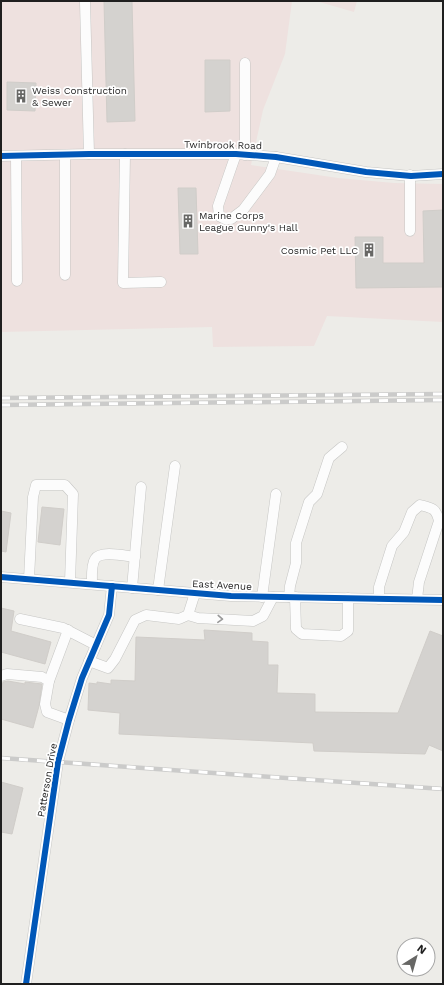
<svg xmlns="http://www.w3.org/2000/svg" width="444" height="985" viewBox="0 0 444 985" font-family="'Work Sans',sans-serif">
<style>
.commercial{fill:#eee1df}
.building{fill:#d4d2cf;stroke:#d0cdc9}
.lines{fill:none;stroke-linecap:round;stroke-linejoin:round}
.minor-casing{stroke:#c6c6c4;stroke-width:11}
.minor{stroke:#fcfcfc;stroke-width:10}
.rail-casing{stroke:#cbcbca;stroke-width:4.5}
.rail{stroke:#fff;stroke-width:3;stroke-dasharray:9;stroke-linecap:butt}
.cycleway-casing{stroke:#fff;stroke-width:8}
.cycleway{stroke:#0057b8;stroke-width:6}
.oneway{stroke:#999}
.labels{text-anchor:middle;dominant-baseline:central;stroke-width:3.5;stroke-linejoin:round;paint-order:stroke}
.poi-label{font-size:10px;fill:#1f1f1f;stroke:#fff;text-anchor:start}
.street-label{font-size:10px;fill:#1f1f1f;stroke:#fff}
</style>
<rect width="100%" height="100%" fill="#edece8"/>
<g class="commercial">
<polygon points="1,1 292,1 285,54 263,110 251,165 338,178 394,183 443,184 443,322 327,316 314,346 213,347 212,327 1,332"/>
<polygon points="316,1 357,1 354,12"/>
</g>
<g class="building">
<polygon points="104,1 132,1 135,121 107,122"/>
<polygon points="205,60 230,60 230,111 205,112"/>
<polygon points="7,82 36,83 35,111 7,110"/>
<polygon points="178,188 196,188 198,254 180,254"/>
<polygon points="443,210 443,287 356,288 355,237 383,237 383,263 424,263 423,211"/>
<polygon points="42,507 64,509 60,545 38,542"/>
<polygon points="1,511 11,513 6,552 1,551"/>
<polygon points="1,608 14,611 11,631 51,642 45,664 1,652"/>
<polygon points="204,630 252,633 252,641 268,642 268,665 278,665 277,693 315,694 315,712 398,713 430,631 443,636 443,751 429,745 425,754 314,751 313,743 119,734 120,713 88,710 89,683 97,684 97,682 111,684 111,680 135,681 136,637 205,640"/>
<polygon points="8,681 25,684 25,682 42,684 39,706 33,728 1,719 1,690 3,682"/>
<polygon points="1,782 23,788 12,834 1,832"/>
</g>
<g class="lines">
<g class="minor-casing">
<g id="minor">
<polyline points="85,2 89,154"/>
<polyline points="245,63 245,155"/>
<polyline points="125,154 123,283 161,282"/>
<polyline points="236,154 218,206 219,216 225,219 231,219 243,210 270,174 276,157"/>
<polyline points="65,155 65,275"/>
<polyline points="1,156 89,154 236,154 276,157 366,172 411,176 443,174"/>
<polyline points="16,156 17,281"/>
<polyline points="410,231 410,175"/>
<polyline points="1,577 231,596 443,600"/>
<polyline points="29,579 33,497 36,485 65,485 73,494 70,582"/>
<path d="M 92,584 C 92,577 91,565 95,559 C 101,550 125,556 135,557"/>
<polyline points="132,588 141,487"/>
<polyline points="158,590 175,466"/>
<polyline points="262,597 276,494"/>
<polyline points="289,597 290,586 296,563 296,543 309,502 317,494 329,458 342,447"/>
<polyline points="295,597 296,629 302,634 341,636 348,631 348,598"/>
<path d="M 379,599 L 379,587 L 392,546 L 404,532 L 412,512 L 420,505 C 432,508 436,508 439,521 L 419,582 L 417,599"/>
<polyline points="188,615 198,618 253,621 263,616 273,597"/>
<polyline points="20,619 63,628 96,645"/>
<polyline points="89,661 108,668 115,659 135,620 146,615 179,619 188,615 195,593"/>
<polyline points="1,676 7,674 42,677 49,681 45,704 47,712 69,720"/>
<polyline points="49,681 68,630"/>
<polyline points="26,984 58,762 69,720 82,678 109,615 112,586"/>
</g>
</g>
<use href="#minor" class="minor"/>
<g class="rail-casing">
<g id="rail">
<polyline points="1,398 443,394"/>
<polyline points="1,405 443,400"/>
<polyline points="1,758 443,789"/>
</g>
</g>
<use href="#rail" class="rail"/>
<g class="cycleway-casing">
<g id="cycleway">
<polyline points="1,156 89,154 236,154 276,157 366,172 411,176 443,174"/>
<polyline points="1,577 231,596 443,600"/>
<polyline points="26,984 58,762 69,720 82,678 109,615 112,586"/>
</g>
</g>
<use href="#cycleway" class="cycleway"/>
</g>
<defs><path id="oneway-chevron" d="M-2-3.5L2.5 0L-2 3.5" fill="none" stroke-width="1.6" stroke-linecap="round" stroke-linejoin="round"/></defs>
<use class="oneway" href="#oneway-chevron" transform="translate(220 619) rotate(3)"/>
<defs>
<g id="building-bare" transform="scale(1.08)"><path d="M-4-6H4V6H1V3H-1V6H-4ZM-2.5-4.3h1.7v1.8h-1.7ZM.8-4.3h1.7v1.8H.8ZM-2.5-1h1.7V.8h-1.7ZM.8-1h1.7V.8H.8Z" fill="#676765" stroke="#fff" stroke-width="2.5" paint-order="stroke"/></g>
</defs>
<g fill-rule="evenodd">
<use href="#building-bare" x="21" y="96"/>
<use href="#building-bare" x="188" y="221"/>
<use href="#building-bare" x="369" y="250"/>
</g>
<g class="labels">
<g class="poi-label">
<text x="32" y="90">Weiss Construction<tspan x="32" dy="12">&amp; Sewer</tspan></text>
<text x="199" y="215">Marine Corps<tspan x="199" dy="12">League Gunny's Hall</tspan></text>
<text x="358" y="250" text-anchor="end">Cosmic Pet LLC</text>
</g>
<g class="street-label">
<text transform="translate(223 145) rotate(1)">Twinbrook Road</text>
<text transform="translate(222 585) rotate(3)">East Avenue</text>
<text transform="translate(47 780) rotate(-80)">Patterson Drive</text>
</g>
</g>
<rect width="444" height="985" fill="none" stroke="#1f1f1f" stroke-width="4"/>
<g transform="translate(416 957) rotate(37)"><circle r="19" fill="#ffffff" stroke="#a5a5a5"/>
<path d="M0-3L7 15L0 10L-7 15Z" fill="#676765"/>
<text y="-6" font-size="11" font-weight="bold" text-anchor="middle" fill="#1f1f1f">N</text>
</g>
</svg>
